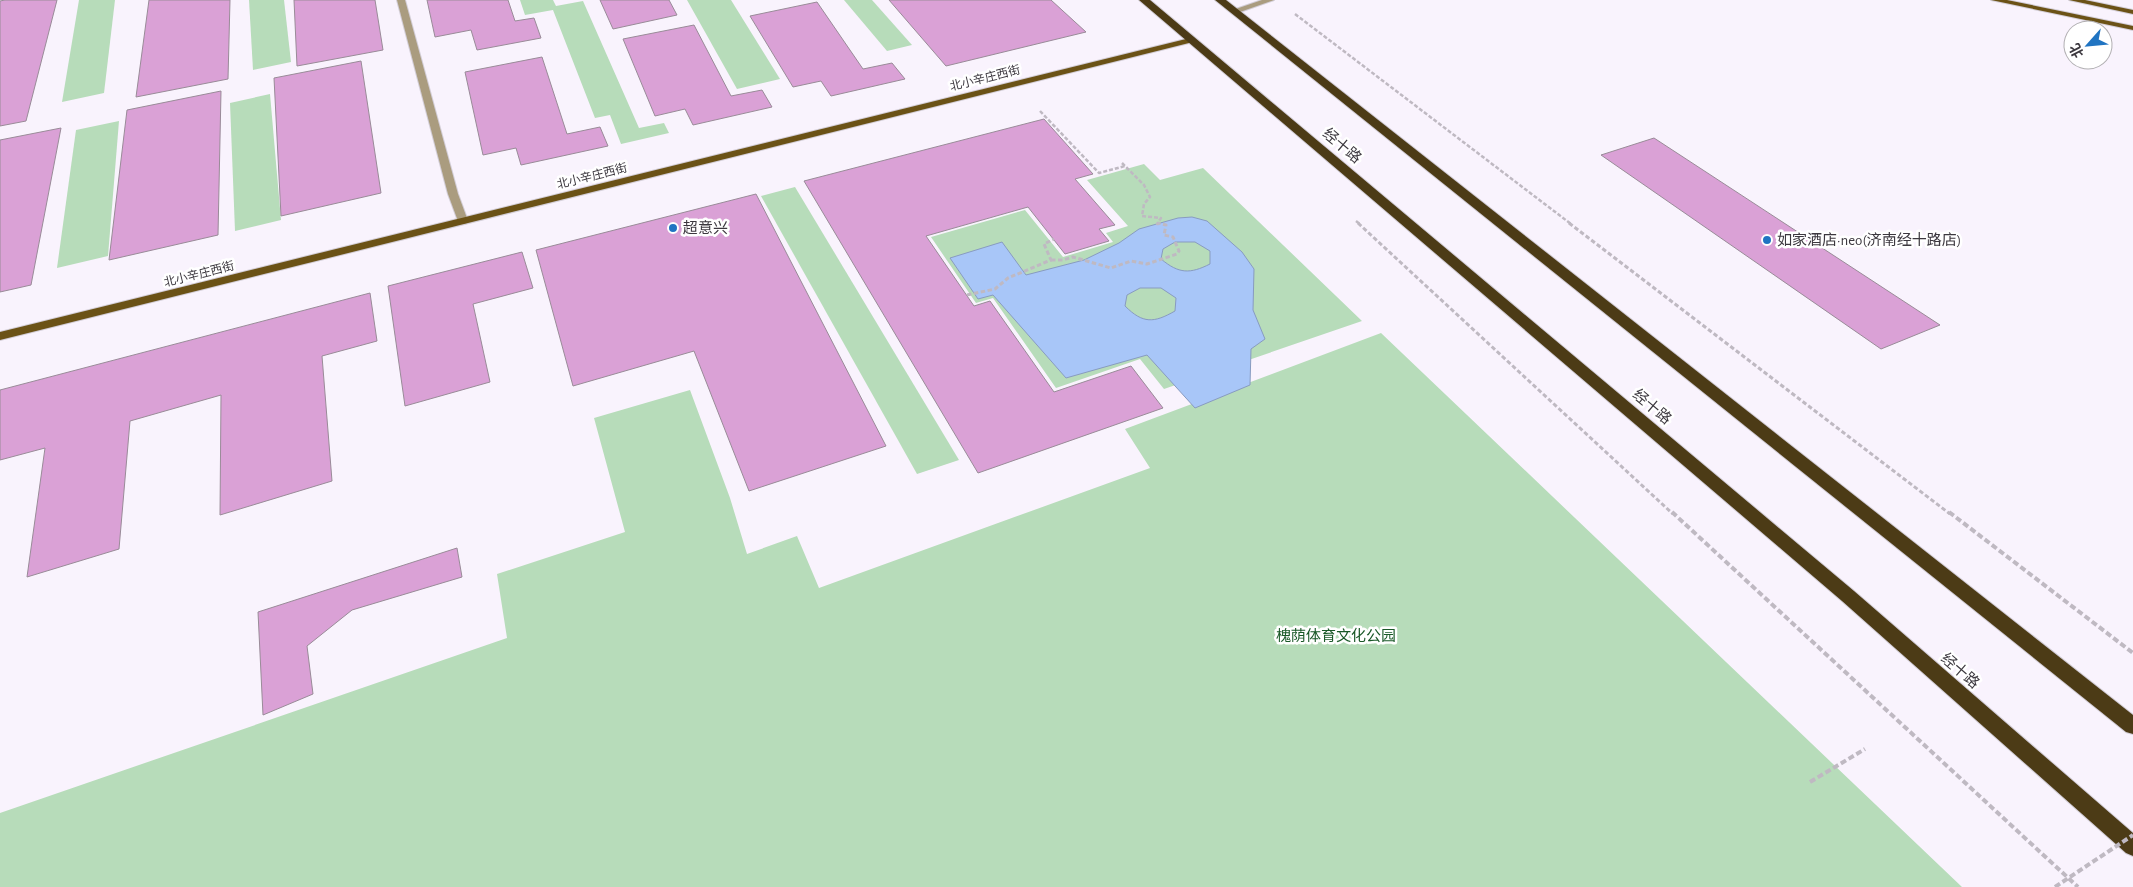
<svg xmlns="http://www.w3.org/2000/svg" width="2133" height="887" viewBox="0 0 2133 887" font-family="'Alegreya Sans','Noto Sans SC',sans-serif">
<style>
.green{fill:#b7dcba}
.water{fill:#a8c6f8;stroke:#889bc0;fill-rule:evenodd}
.building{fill:#daa1d6;stroke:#998b98}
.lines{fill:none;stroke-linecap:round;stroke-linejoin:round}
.minor-casing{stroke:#d3ced7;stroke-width:2}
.major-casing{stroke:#d3ced7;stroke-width:2}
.highway-casing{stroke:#d3ced7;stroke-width:2}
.path-far2{stroke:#bfb9c2;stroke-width:2.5;stroke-dasharray:4 2;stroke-linecap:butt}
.path-far1{stroke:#bfb9c2;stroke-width:3;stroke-dasharray:4.5 2.5;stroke-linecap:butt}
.path{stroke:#bfb9c2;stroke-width:4;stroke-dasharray:6 3;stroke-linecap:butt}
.minor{fill:#aa9c7f;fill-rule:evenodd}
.major{fill:#6b5216;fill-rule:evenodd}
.highway{fill:#4c3b16;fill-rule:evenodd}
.path-bridge{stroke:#bfb9c2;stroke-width:4;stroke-dasharray:6 3;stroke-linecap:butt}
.poi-dot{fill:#2074c2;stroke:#fff;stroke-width:2}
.labels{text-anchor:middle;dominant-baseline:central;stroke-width:5;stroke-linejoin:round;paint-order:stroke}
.far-street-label{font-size:12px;fill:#3c383f;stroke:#fff}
.street-label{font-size:15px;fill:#3c383f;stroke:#fff}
.poi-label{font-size:15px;fill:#3c383f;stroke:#fff;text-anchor:start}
.park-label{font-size:15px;fill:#195827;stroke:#fff}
</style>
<rect width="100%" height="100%" fill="#f9f3fd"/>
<g class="green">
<polygon points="79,0 115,0 104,93 62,102"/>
<polygon points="249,0 284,0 291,62 253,70"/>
<polygon points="520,0 553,0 556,6 583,1 639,128 664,123 669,133 621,144 610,115 595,118 553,10 525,15"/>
<polygon points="687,0 731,0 780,79 737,89"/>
<polygon points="844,0 872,0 912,45 887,51"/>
<polygon points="270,94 281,220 235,231 230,103"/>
<polygon points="119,121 108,256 57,268 76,130"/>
<polygon points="1144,164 1160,180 1203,168 1362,321 1164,389 1140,359 1056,388 993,298 976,303 931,237 1025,210 1063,257 1113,242 1106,233 1128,226 1087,180"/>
<polygon points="795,187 959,460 917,474 761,196"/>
<polygon points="1381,333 1962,887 0,887 0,813 507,638 497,574 625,532 594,418 690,390 730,498 747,554 797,536 819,588 1150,468 1125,429"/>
</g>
<path class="water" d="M 1192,217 L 1207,221 L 1242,252 L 1254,269 L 1253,310 L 1265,339 L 1251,349 L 1250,385 L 1195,408 L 1147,355 L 1066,378 L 993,295 L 978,299 L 950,258 L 1002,242 L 1026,275 L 1084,260 L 1119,243 L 1139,229 L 1178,218 ZM 1175,242 L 1195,242 L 1210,251 L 1210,264 C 1190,274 1179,274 1161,259 L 1163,249 ZM 1140,288 L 1161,288 L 1176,298 L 1175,311 C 1154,323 1143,324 1125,306 L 1127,295 Z"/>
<g class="building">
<polygon points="5,0 57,0 26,121 0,126 0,1"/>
<polygon points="149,0 230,0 228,79 136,97"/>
<polygon points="294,0 375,0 383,50 297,66"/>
<polygon points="427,0 508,0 515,21 534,18 541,38 477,50 471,30 435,37"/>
<polygon points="600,0 669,0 677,15 613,29"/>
<polygon points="889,0 1051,0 1086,32 946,66"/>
<polygon points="817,2 863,69 892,63 905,79 831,96 821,81 793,87 750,16"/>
<polygon points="694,25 731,96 762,90 772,107 693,125 685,109 655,116 623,39"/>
<polygon points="542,57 567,134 600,127 608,146 521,165 516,148 483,155 465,72"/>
<polygon points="361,61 381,193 281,216 274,78"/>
<polygon points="221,91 218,235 109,260 127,110"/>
<polygon points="1044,119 1093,174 1075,179 1115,225 1099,229 1109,241 1065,254 1028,207 926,236 974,306 990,301 1054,392 1131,366 1163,408 978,473 804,181"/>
<polygon points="61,128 31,285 0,292 0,140"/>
<polygon points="1654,138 1940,325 1881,349 1601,155"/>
<polygon points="756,194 886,446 749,491 694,351 573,386 536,250"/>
<polygon points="522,252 533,288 473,304 490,382 405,406 388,286"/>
<polygon points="370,293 377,341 322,356 332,481 220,515 221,395 130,421 119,549 27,577 45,448 0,460 0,390"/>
<polygon points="457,548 462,577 352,610 307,646 313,694 263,715 258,612"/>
</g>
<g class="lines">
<g class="minor-casing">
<g id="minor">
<polygon points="397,0 405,0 458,194 468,221 467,223 463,224 458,221 448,194"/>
<polygon points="1262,0 1274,0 1237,13 1230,11"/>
</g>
</g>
<g class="major-casing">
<g id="major">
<polygon points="1991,0 2007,0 2133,26 2133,30"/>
<polygon points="2069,0 2085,0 2133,10 2133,14"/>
<polygon points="1190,38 1194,40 1193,42 0,340 0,332"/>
</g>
</g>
<g class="highway-casing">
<g id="highway">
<polygon points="1139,0 1150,0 1854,591 2133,833 2133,856 2126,853 1842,601"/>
<polygon points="1215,0 1226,0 2133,715 2133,734 2126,732"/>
</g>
</g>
<g class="path-far2">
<polyline points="1295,14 1571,224"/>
<polyline points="1040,111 1099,173 1125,166"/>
<polyline points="1122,163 1144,185 1150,197 1144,204 1142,216 1161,218 1157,224 1161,224"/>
<polyline points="1356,221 1360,224"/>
</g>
<g class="path-far1">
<polyline points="1358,223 1673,514"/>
<polyline points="1569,223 1950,514"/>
<polyline points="1051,260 1063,260 1073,257 1111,268 1131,261 1147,264 1177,254 1179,251 1173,237 1164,235 1166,225 1158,223"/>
<polyline points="967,295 995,289 1008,278 1051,260 1044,244 1054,239"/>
</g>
<g class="path">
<polyline points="1672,512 2078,887"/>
<polyline points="1949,512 2133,653"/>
<polyline points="1810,782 1865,749"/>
</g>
<use href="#minor" class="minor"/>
<use href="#major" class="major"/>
<use href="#highway" class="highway"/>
<polyline class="path-bridge" points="2055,887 2133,835"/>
</g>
<g class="poi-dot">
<circle cx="673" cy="228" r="5"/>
<circle cx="1767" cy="240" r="5"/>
</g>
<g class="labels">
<g class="far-street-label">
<text transform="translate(985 78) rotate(-14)">北小辛庄西街</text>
<text transform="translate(592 176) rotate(-14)">北小辛庄西街</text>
<text transform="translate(199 274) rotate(-14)">北小辛庄西街</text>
</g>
<g class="street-label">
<text transform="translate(1342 146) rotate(40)">经十路</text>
<text transform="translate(1652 407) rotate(40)">经十路</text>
<text transform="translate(1960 671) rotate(41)">经十路</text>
</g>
<g class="poi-label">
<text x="683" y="228">超意兴</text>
<text x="1777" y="240">如家酒店·neo(济南经十路店)</text>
</g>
<g class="park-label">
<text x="1336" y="636">槐荫体育文化公园</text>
</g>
</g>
<g transform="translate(2088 45) rotate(243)"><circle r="24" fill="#ffffff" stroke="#b1afb2"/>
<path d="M0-4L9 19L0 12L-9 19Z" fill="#2074c2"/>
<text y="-8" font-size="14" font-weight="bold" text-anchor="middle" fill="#3c383f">北</text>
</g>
</svg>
